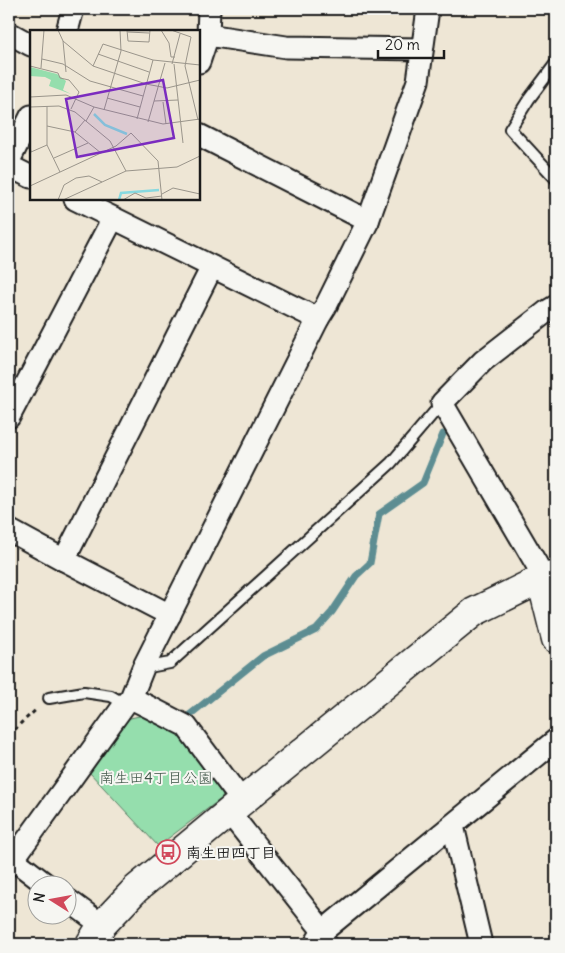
<svg xmlns="http://www.w3.org/2000/svg" width="565" height="953" viewBox="0 0 565 953" font-family="Delius,'Klee One',sans-serif">
<style>
.park{fill:#95dead;stroke:#587d64}
.lines{fill:none;stroke-linecap:round;stroke-linejoin:round}
.stream{stroke:#5d8d92;stroke-width:7}
.lane-casing{stroke:#1c1c1c;stroke-width:14}
.street-casing{stroke:#1c1c1c;stroke-width:25}
.secondary-casing{stroke:#1c1c1c;stroke-width:31}
.path{stroke:#1c1c1c;stroke-width:3;stroke-dasharray:4 4;stroke-linecap:butt}
.lane{stroke:#f6f6f2;stroke-width:10}
.street{stroke:#f6f6f2;stroke-width:21}
.secondary{stroke:#f6f6f2;stroke-width:28}
.labels{text-anchor:middle;dominant-baseline:central;stroke-width:4;stroke-linejoin:round;paint-order:stroke}
.park-label{font-size:15px;fill:#405648;stroke:#f6f6f2}
.poi-label{font-size:15px;font-weight:bold;fill:#1c1c1c;stroke:#f6f6f2;text-anchor:start}
.inset-river{fill:none;stroke:#88d9e0;stroke-width:2.5}
.inset-road{fill:none;stroke:#9a958b;stroke-width:1}
.view{fill:#7b2cbf;fill-opacity:0.15;stroke:#7b2cbf;stroke-width:2.5}
.inset-edge{fill:none;stroke:#1c1c1c;stroke-width:2.5}
</style>
<rect width="100%" height="100%" fill="#eee6d5"/>
<filter id="ink" filterUnits="userSpaceOnUse"><feTurbulence type="fractalNoise" baseFrequency=".02" numOctaves="2"/><feDisplacementMap in="SourceGraphic" scale="10" xChannelSelector="R" yChannelSelector="G"/><feConvolveMatrix kernelMatrix="1 2 1 2 8 2 1 2 1" color-interpolation-filters="sRGB"/></filter>
<g filter="url(#ink)">
<polygon class="park" points="148,714 179,733 225,788 222,798 158,846 89,772 126,719"/>
<g class="lines">
<polyline class="stream" points="187,717 263,656 316,630 332,612 356,576 370,563 379,514 423,483 443,434"/>
<g class="lane-casing">
<g id="lane">
<polyline points="556,63 529,99 510,129 556,179"/>
<polyline points="144,668 170,663 391,463 442,403"/>
<polyline points="49,698 84,692 111,696 125,704"/>
<polyline points="323,931 333,944"/>
</g>
</g>
<g class="street-casing">
<g id="street">
<polyline points="67,31 73,9"/>
<polyline points="9,33 31,45"/>
<polyline points="208,35 286,47 422,49"/>
<polyline points="199,62 208,35 209,9"/>
<polyline points="199,135 368,221"/>
<polyline points="9,161 31,116"/>
<polyline points="9,166 31,177"/>
<polyline points="75,199 318,319"/>
<polyline points="9,417 113,218"/>
<polyline points="9,530 64,560 170,615"/>
<polyline points="64,560 212,267"/>
<polyline points="541,579 537,565 442,403 483,361 546,312 556,306"/>
<polyline points="131,698 147,706 186,726 242,801"/>
<polyline points="229,812 323,931"/>
<polyline points="453,826 481,944"/>
<polyline points="9,856 48,886"/>
<polyline points="9,865 125,704 131,698 143,668 318,319 326,306 368,221 418,81 428,9"/>
<polyline points="68,900 102,925"/>
<polyline points="315,944 323,931 556,740"/>
</g>
</g>
<g class="secondary-casing">
<g id="secondary">
<polyline points="541,579 556,639"/>
<polyline points="90,944 102,925 136,889 229,812 474,612 541,579 556,575"/>
</g>
</g>
<polyline class="path" points="9,736 21,723 37,709"/>
<use href="#lane" class="lane"/>
<use href="#street" class="street"/>
<use href="#secondary" class="secondary"/>
</g>
</g>
<defs>
<g id="bus-ring" transform="scale(1.25)"><circle r="9.5" fill="#f6f6f2" stroke="#d1495b" stroke-width="1.5"/><path d="M-5-6H5V4H4V6H2V4H-2V6H-4V4H-5ZM-3.5-4V0h7V-4ZM-3.5 1.2v1.5H-2V1.2ZM2 1.2v1.5H3.5V1.2Z" fill="#d1495b"/></g>
</defs>
<g fill-rule="evenodd">
<use href="#bus-ring" x="168" y="852"/>
</g>
<g class="labels">
<g class="park-label">
<text x="156" y="777">南生田4丁目公園</text>
</g>
<g class="poi-label">
<text x="186" y="852">南生田四丁目</text>
</g>
</g>
<g transform="translate(30 30)">
<rect width="170" height="170" fill="#eee6d5"/>
<path d="M 0,37 L 27,44 L 36,51 L 33,60 L 41,64 L 19,56 L 21,50 L 15,47 L 0,46 Z" fill="#95dead"/>
<path class="inset-river" d="M 64,84 L 75,95 L 97,104M 89,170 L 91,163 L 129,160"/>
<path class="inset-road" d="M 28,0 L 33,11 L 36,42M 97,0 L 98,11 L 119,12 L 120,0M 131,0 L 139,13 L 141,27 L 145,27M 141,0 L 161,7 L 155,36 L 168,90M 98,2 L 119,3M 33,11 L 63,36 L 116,54 L 137,58 L 170,50M 68,24 L 119,42M 12,29 L 33,34 L 60,51 L 113,66M 142,34 L 150,4M 144,34 L 153,113M 0,36 L 28,43 L 30,48 L 39,50 L 49,62 L 41,79M 63,36 L 73,14 L 123,30 L 170,35M 11,38 L 14,0M 0,67 L 36,65 L 64,77 L 133,94 L 170,89M 77,68 L 110,77M 124,71 L 148,70M 133,72 L 136,94M 17,76 L 17,115 L 30,142M 0,77 L 29,76 L 45,82 L 80,111 L 96,141M 74,80 L 91,21 L 90,0M 107,89 L 123,30M 56,91 L 64,77M 118,92 L 135,33M 17,96 L 45,102 L 71,123M 45,102 L 55,90M 0,116 L 1,122 L 17,115M 24,128 L 58,113M 0,156 L 86,116 L 101,103 L 128,131 L 132,170M 132,164 L 143,158 L 170,164M 28,170 L 34,155 L 46,148 L 59,146 L 72,152M 33,170 L 96,141 L 147,137 L 170,126M 93,170 L 105,163 L 116,168 L 132,166"/>
<path class="view" d="M 133,50 L 144,108 L 47,127 L 36,69 Z"/>
<rect width="170" height="170" class="inset-edge"/>
</g>
<rect width="565" height="953" fill="none" stroke="#f6f6f2" stroke-width="30"/>
<rect x="15" y="15" width="535" height="923" fill="none" stroke="#1c1c1c" stroke-width="2" filter="url(#ink)"/>
<g transform="translate(52 900) rotate(281)"><circle r="24" fill="#f6f6f2" stroke="#9f9f9c"/>
<path d="M0-4L9 19L0 12L-9 19Z" fill="#d1495b"/>
<text y="-8" font-size="14" font-weight="bold" text-anchor="middle" fill="#1c1c1c">N</text>
</g>
<path d="M378 50v8h66v-8" fill="none" stroke="#1c1c1c" stroke-width="2.5"/>
<text x="385" y="50" font-size="15" fill="#1c1c1c" stroke="#f6f6f2" stroke-width="4" paint-order="stroke">20 m</text>
</svg>
